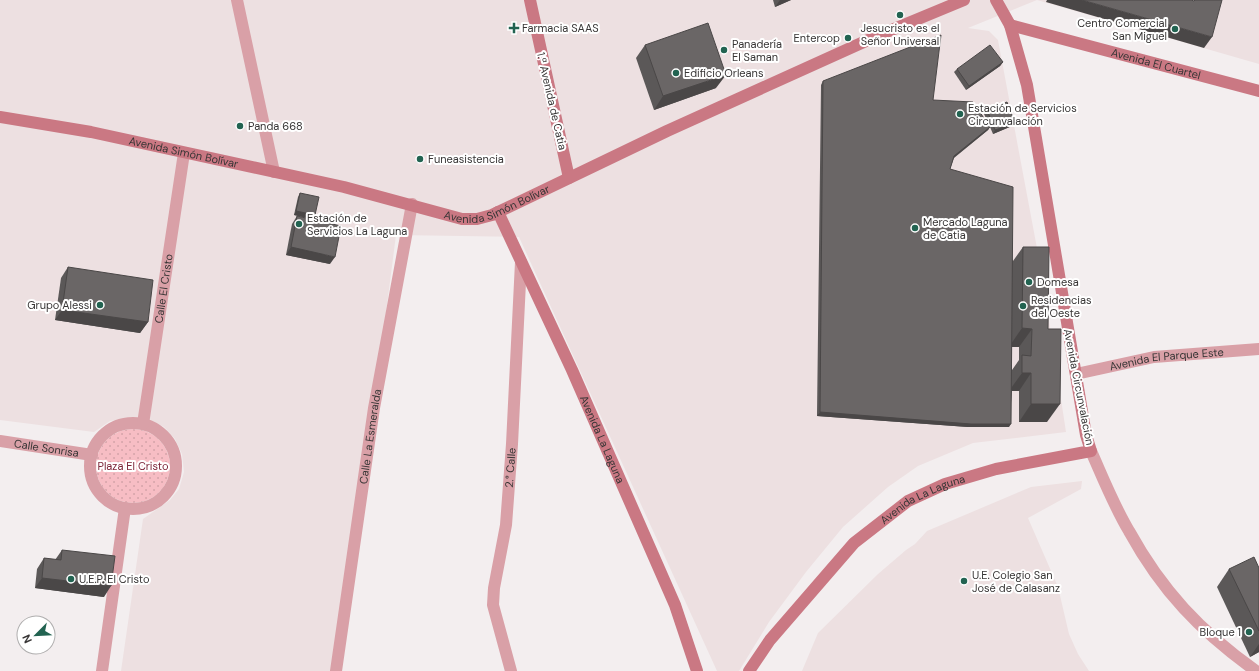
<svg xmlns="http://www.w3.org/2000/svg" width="1259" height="671" viewBox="0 0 1259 671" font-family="'DM Sans',sans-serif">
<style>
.built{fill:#ede0e1}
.grass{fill:url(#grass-dots)}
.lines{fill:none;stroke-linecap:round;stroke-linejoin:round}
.street{stroke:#d9a0a7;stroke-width:12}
.secondary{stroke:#ca7883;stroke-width:12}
.wall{fill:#5b5858;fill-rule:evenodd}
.shaded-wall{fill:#4a4747}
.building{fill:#6a6666;stroke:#4a4747}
.poi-dot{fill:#226351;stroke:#fff;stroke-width:1.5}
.labels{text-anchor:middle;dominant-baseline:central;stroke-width:4;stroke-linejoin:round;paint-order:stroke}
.poi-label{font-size:11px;fill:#373535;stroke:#fff;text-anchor:start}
.street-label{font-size:11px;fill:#373535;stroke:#fff}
.park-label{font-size:11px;fill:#7b2337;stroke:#fff}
</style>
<defs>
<pattern id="grass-dots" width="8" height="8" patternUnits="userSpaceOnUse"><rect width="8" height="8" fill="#f7bdc4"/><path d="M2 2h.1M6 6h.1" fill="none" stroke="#d4a3a9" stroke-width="1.8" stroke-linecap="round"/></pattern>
</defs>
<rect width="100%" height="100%" fill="#f3eeef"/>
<g class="built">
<polygon points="0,0 1259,0 1259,64 1037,0 968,28 989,31 998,40 1042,275 1066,432 973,443 918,466 888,487 843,527 806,572 769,622 739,671 717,671 519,237 396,235 358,530 336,671 121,671 143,519 170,500 179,489 184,472 182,454 175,439 164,427 149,419 133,417 110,421 94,432 0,420"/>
<polygon points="1082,481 1081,489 1028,518 1058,587 1069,634 1078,654 1089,671 802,671 818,633 878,574 906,550 915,544 927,531 1031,487"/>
</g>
<circle class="grass" cx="133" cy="466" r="37"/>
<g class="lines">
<g class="street">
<polyline points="237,0 274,172"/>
<path id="s1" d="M 1076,374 L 1154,357 L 1259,349"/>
<circle cx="133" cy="466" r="43"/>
<path id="s2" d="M 143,424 L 184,153"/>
<path id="s3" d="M 0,441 L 92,455"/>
<path d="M 1091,451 C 1103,478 1114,506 1129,531 C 1162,591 1200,631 1256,671"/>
<polyline points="102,671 125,508"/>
<path id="s4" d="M 336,671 L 374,408 L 412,204"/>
<path id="s5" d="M 511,671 L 493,605 L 494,588 L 506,525 L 512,444 L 521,262"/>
</g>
<g class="secondary">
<polyline points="530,0 569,178"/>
<path id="s6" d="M 1010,25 L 1259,91"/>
<path id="s7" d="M 0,117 L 91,132 L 344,187 L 462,219 L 477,219 L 492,215 L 667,131 L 877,36 L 964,0"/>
<path id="s8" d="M 498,212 L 572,370 L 675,605 L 697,671"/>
<path id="s9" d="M 749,671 L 770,640 L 854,543 L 908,501 L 945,484 L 996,469 L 1091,451 L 1086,435 L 1027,85 L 1010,25 L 996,0"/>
</g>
</g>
<g class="wall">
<polygon points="773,0 791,0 775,7"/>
<polygon points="645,45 716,88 654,110 636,58"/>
<polygon points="1003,62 1000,66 966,90 954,72 957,69"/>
<path d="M 823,81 L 933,100 L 989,125 L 984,114 L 987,110 L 1012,126 L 993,134 L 990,127 L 988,130 L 954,158 L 950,169 L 1013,261 L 1023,247 L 1047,422 L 1019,422 L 1019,391 L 1012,391 L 1009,427 L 968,427 L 817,416 L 821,85 ZM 1012,347 L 1019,347 L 1019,360 L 1012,370 Z"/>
<polygon points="300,193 315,215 312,219 294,215 298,197"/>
<polygon points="297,216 330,264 286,255 292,224"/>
<polygon points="68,267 148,322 140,333 55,320 61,278"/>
<polygon points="62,550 104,597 35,588 37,569 44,558 55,560"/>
<polygon points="1259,568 1259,652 1250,657 1217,587 1229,569"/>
</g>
<g class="shaded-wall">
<polygon points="780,0 791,0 775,7"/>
<polygon points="1047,0 1082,0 1212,37 1204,48 1046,2"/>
<polygon points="1003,62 1000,66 966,90 969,86"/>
<polygon points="726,75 716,88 654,110 663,96"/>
<polygon points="1015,123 1012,126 993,134 995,130"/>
<polygon points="990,127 988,130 952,159 954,156"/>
<polygon points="296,211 315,215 312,219 294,215"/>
<polygon points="291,247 335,257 330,264 286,255"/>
<polygon points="62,310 148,322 140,333 55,320"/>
<polygon points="1022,328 1032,329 1019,347 1009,347"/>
<polygon points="1022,373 1031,373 1019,391 1009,391"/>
<polygon points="1031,404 1060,404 1047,422 1019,422"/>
<polygon points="820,412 1011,424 1009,427 968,427 817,416"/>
<polygon points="42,578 111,586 104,597 35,588"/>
<polygon points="1259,644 1259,652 1250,657"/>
</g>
<g class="building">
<polygon points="1082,0 1191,0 1194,1 1195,0 1222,0 1212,37"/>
<polygon points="708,23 726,75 663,96 645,45"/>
<polygon points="941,35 933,100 973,102 990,127 954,156 950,169 1013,187 1011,424 971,424 820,412 823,81"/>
<polygon points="990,45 1003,62 969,86 957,69"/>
<polygon points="1007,102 1015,123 995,130 987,110"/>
<polygon points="300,193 319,197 315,215 296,211"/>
<polygon points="297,216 341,226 335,257 291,247"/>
<polygon points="1023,247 1049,247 1048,329 1061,329 1060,404 1031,404 1031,373 1022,373 1022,355 1031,356 1032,329 1022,328"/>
<polygon points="68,267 153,280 148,322 62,310"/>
<polygon points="62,550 115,556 111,586 42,578 44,558 61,560"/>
<polygon points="1254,557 1259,568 1259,631 1229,569"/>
</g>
<g class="poi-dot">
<circle cx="900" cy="15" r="4"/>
<path d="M512 22h4v4h4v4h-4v4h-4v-4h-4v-4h4z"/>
<circle cx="1175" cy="29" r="4"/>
<circle cx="848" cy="38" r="4"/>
<circle cx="724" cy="50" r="4"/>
<circle cx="676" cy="73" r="4"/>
<circle cx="960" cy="114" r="4"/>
<circle cx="240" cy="126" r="4"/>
<circle cx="420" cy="159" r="4"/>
<circle cx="299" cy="224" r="4"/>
<circle cx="915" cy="228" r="4"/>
<circle cx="1029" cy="282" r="4"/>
<circle cx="100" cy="305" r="4"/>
<circle cx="1023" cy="306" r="4"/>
<circle cx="71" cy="579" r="4"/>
<circle cx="964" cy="581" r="4"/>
<circle cx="1249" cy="632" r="4"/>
</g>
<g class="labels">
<g class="poi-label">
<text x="1167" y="23" text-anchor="end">Centro Comercial<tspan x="1167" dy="13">San Miguel</tspan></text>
<text x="522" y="28">Farmacia SAAS</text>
<text x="900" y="28" text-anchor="middle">Jesucristo es el<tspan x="900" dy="13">Señor Universal</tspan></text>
<text x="840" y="38" text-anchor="end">Entercop</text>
<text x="732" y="44">Panadería<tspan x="732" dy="13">El Saman</tspan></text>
<text x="684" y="73">Edificio Orleans</text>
<text x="968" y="108">Estación de Servicios<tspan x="968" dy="13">Circunvalación</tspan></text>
<text x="248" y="126">Panda 668</text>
<text x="428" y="159">Funeasistencia</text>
<text x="307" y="218">Estación de<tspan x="307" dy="13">Servicios La Laguna</tspan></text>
<text x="923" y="222">Mercado Laguna<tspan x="923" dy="13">de Catia</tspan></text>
<text x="1037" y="282">Domesa</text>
<text x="1031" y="300">Residencias<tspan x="1031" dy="13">del Oeste</tspan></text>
<text x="92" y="305" text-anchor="end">Grupo Alessi</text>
<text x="972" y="575">U.E. Colegio San<tspan x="972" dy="13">José de Calasanz</tspan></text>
<text x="79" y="579">U.E.P. El Cristo</text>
<text x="1241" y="632" text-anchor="end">Bloque 1</text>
</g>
<g class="street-label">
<text stroke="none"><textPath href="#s6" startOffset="151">Avenida El Cuartel</textPath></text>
<text transform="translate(552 101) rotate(77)">1.ª Avenida de Catia</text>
<text stroke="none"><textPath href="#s7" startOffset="187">Avenida Simón Bolívar</textPath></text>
<text stroke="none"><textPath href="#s7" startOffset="511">Avenida Simón Bolívar</textPath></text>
<text stroke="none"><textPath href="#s2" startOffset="137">Calle El Cristo</textPath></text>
<text stroke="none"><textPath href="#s1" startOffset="92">Avenida El Parque Este</textPath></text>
<text transform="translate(1079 387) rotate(79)">Avenida Circunvalación</text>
<text stroke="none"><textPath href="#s4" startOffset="237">Calle La Esmeralda</textPath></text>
<text stroke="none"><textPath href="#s8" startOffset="250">Avenida La Laguna</textPath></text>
<text stroke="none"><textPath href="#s3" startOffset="47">Calle Sonrisa</textPath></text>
<text stroke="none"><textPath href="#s5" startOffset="207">2.° Calle</textPath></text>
<text stroke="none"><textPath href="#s9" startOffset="248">Avenida La Laguna</textPath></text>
</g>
<g class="park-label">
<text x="133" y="466">Plaza El Cristo</text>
</g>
</g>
<g transform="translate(36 635) rotate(246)"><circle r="19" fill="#ffffff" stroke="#afaeae"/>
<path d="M0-3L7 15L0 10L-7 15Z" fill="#226351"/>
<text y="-6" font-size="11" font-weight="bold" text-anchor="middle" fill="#373535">N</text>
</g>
</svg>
